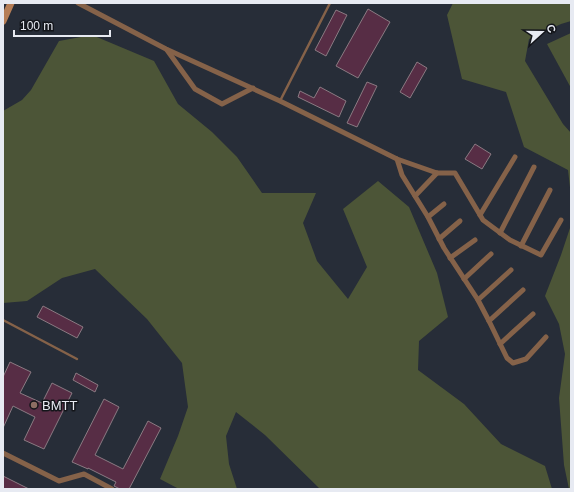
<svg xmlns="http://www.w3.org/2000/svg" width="574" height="492" viewBox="0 0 574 492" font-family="Helvetica,sans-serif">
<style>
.green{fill:#4c5537}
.building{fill:#572d45;stroke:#8a7a82}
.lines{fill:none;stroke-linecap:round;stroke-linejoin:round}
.lane{stroke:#856249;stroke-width:2.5}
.street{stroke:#856249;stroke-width:5}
.secondary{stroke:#b67e57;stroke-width:7}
.education-dot{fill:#8d6e63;stroke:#13151a;stroke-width:1.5}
.labels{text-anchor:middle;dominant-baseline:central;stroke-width:3;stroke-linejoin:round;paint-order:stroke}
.poi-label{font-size:13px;fill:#e7eaf2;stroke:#13151a;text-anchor:start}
</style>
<rect width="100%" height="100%" fill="#272d38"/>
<g class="green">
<polygon points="453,3 571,3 571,21 561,24 529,39 525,61 563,124 571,133 571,196 568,170 524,147 506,92 462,79 447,15"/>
<polygon points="571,33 571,88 547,44"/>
<polygon points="92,35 154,61 178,104 212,132 237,157 262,193 316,193 303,223 317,261 348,299 367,267 343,209 378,181 409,207 437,273 448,317 419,341 418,370 464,404 501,444 545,466 552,489 322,489 319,488 265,435 236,412 226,436 229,464 237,489 179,489 160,479 178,436 188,407 182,363 147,319 95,269 62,278 27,301 3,303 3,111 22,100 31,90 59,41"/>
<polygon points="571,225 571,489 569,489 564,465 559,398 565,354 559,324 545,296 561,255"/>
</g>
<g class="building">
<polygon points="368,9 390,22 358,78 336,66"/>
<polygon points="336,10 347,15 326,56 315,50"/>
<polygon points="417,62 427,68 410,98 400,92"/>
<polygon points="367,82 377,86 357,127 347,123"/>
<polygon points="320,87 346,101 339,117 298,97 300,91 314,98"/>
<polygon points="475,144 491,154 482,169 465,159"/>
<polygon points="43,306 83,327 77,338 37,317"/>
<polygon points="10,362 31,372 20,393 42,403 52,383 72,393 44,449 24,440 35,417 13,406 3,428 3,377"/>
<polygon points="76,373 98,385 95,392 73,380"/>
<polygon points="104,399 119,407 95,455 123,469 148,421 161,428 129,489 120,489 114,486 116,482 88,468 88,469 72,462"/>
<polygon points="3,476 29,489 3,489"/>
</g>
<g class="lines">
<g class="lane">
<polyline points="280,101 330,3"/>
<polyline points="3,320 77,359"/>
</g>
<g class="street">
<polyline points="78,3 166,49 280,101 397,159 437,173 455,173 483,220 510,240 541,255 561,220"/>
<polyline points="167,50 195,89 222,104 253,88"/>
<polyline points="397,159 402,175 428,217 444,248 478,300 489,321 507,358 513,363 526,359 546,337"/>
<polyline points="415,196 437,173"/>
<polyline points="480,215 515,157"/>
<polyline points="428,217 444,204"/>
<polyline points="500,233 534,167"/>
<polyline points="439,239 460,221"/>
<polyline points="521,246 550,190"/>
<polyline points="450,258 475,240"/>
<polyline points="464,279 491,254"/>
<polyline points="478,300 511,270"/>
<polyline points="489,321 523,290"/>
<polyline points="500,344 533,314"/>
<polyline points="3,453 59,481 84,474 112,489"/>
</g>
<polyline class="secondary" points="3,21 11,3"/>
</g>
<circle class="education-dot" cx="34" cy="405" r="4"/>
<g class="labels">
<g class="poi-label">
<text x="42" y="405">ВМТТ</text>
</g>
</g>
<rect width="574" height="492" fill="none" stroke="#e7eaf2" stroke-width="8"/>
<g transform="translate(542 32) rotate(69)" stroke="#13151a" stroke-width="3" paint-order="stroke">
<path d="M0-3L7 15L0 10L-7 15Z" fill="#e7eaf2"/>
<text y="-6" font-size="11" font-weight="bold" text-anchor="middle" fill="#e7eaf2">С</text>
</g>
<path d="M14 30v6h96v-6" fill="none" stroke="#e7eaf2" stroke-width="2"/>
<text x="20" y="30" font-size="12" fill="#e7eaf2" stroke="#13151a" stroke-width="3" paint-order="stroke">100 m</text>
</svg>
